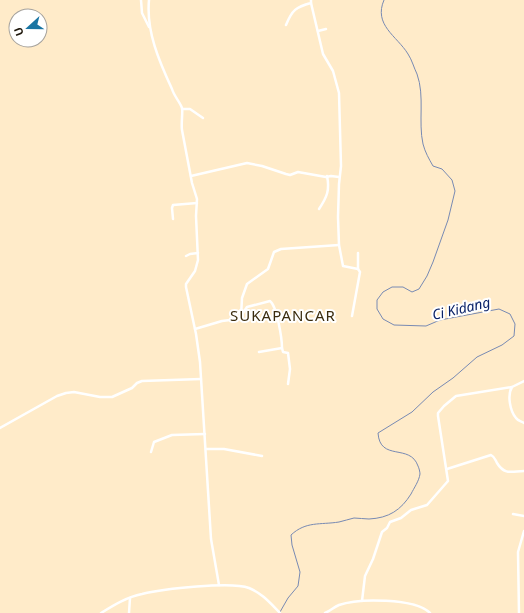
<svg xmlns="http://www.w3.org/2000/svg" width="524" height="613" viewBox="0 0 524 613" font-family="'Noto Sans',sans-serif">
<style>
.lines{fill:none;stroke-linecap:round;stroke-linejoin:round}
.stream{stroke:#788ab3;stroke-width:1}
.street{stroke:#fff;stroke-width:2.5}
.labels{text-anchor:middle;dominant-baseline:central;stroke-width:4;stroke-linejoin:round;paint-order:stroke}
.water-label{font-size:14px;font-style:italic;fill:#0a2268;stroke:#fff}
.quarter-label{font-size:15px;letter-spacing:1px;fill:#3b2c0e;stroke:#fff}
</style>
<rect width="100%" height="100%" fill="#ffebc9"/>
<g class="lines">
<path class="stream" d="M 280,612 L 288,598 L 298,586 L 300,572 L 292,545 L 291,535 C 306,521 320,525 339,522 C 344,521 349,519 354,518 C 359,518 364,519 369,519 C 389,518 401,510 411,494 C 414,488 419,481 420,474 C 420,472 419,468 418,466 C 410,443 380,462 378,433 L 412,412 L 433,392 L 453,378 L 477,357 L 502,345 L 514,336 L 515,324 L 510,314 L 499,309 L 440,320 L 426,326 L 394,325 L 383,319 L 377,309 L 377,300 L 383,292 L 392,287 L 403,287 L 412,292 L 419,289 L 427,276 L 433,262 L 448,220 L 455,191 L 452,180 L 442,169 L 433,166 C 429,159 425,152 423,144 C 418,122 425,96 417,74 C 414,68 412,60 408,54 C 397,36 373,25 384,0"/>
<g class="street">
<polyline points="141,0 142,13 149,27"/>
<path d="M 149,0 C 146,31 159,61 172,89 C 174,96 180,102 182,108 C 183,111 181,124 182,130 L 192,183 L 197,199 L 196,216 L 198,260 L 195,271 L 186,284 L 186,287 L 196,334 L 200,362 L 211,539 L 219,585"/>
<polyline points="311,3 323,54 333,71 339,93 341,166 339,184 338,217 339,245 343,266 358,269 360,272 352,316"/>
<path d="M 286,25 C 292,10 296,7 311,3 L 311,0"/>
<polyline points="318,31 326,29"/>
<polyline points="182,109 190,109 203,118"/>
<polyline points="191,176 247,163 262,166 286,174 290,175 298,172 326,177 331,176 339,177"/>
<path d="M 319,209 C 327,197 330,190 327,176"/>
<polyline points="173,219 172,208 173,205 197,203"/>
<polyline points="186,256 190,254 198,253"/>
<polyline points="358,269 358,253"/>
<path d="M 243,313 L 247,307 L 270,301 C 277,306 282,339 282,348 L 259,352"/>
<polyline points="195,329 222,321 238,319 241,317 242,298 247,284 268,269 274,252 281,249 339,245"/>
<polyline points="282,348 283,352 288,353 290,369 288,384"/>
<path d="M 524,381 L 512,387 C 507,395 510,411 516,418 C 518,421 521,421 524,423"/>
<polyline points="0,428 57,396 66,393 74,392 100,397 112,397 132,388 137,383 142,381 201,379"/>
<polyline points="206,449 224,449 262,456"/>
<polyline points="151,452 154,442 172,435 205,434"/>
<path d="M 447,469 L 491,455 C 495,457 495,459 497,463 C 505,476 513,471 524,471"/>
<polyline points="513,514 524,516"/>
<polyline points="362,601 365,576 373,559 382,532 387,528 390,522 401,518 411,510 427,505 448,481 438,416 438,413 444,406 456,396 512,387"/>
<path d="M 101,613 C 114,605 127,597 142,594 C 163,589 231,581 249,588 C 262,593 271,604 280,613"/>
<polyline points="129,613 130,598"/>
<path d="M 325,613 C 330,611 334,607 339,605 C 358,598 415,598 430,613"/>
<polyline points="519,613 518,552 524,531"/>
</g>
</g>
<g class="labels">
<g class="water-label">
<text transform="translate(461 308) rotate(-13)">Ci Kidang</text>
</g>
<g class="quarter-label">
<text x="283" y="315">SUKAPANCAR</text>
</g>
</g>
<g transform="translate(28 28) rotate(249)"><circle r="19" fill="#ffffff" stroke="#a5a29d"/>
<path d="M0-3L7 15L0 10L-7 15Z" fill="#1975a3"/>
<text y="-6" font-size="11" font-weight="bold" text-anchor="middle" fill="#1e170b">U</text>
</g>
</svg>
